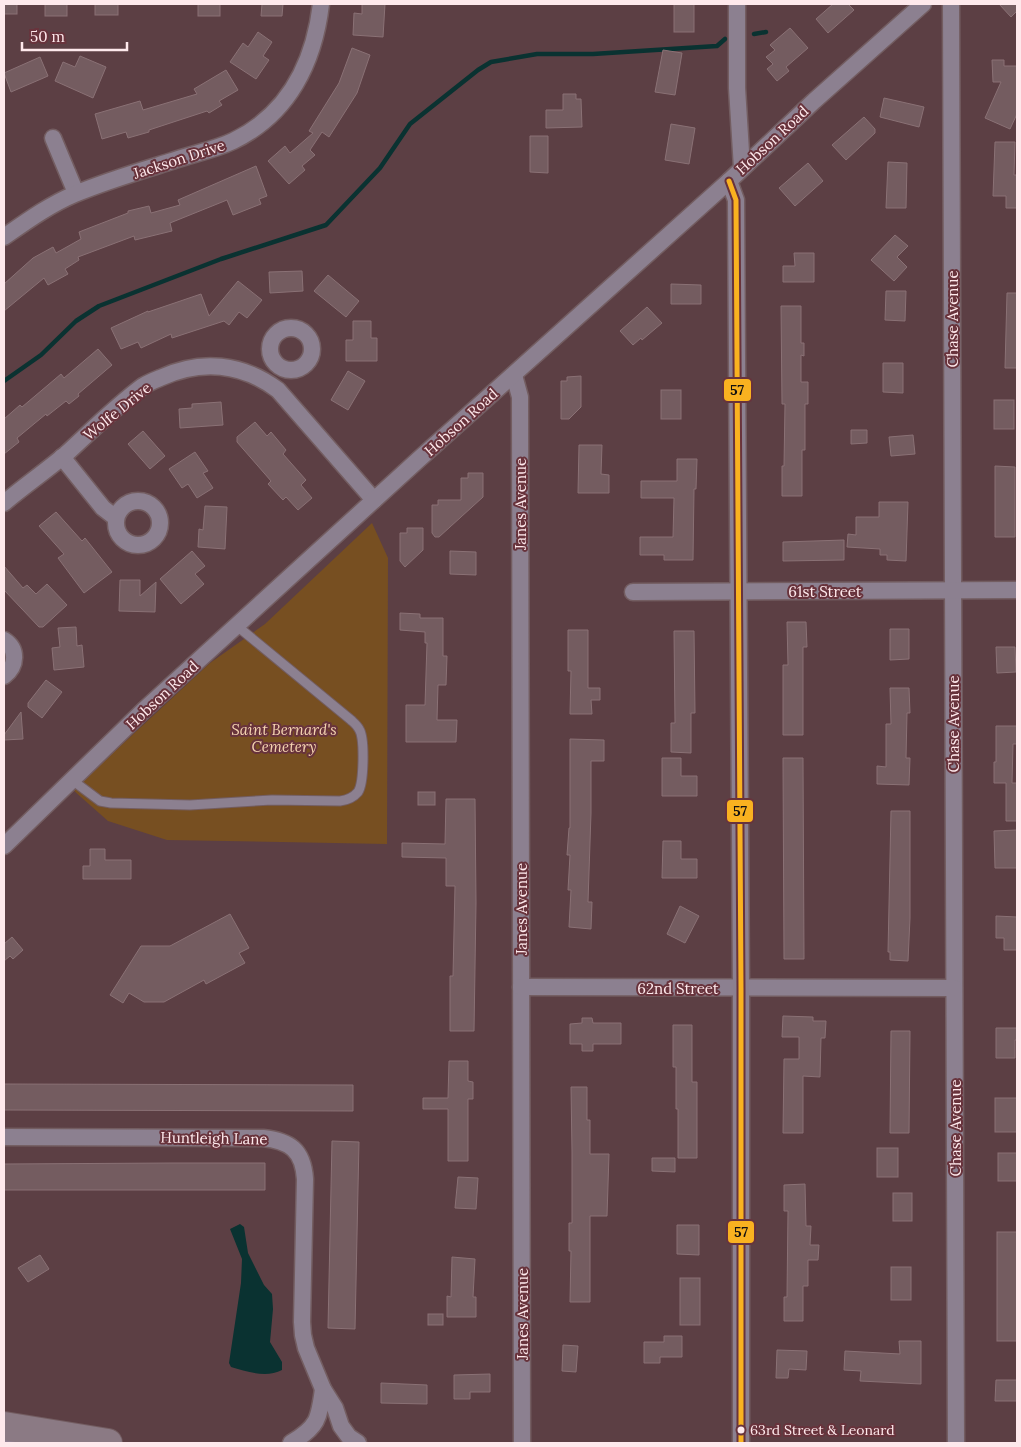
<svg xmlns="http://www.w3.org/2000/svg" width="1021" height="1447" viewBox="0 0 1021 1447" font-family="Lora,serif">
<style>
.green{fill:#774f21}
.water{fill:#0a3231}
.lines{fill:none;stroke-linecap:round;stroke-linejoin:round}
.stream{stroke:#0a3231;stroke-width:4.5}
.building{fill:#745c60;stroke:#8a7175}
.lane-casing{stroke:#735d61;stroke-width:11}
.street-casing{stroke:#735d61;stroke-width:19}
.secondary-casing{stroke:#735d61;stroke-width:25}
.highway-casing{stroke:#735d61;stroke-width:30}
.lane{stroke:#8c8090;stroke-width:9}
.street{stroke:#8c8090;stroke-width:16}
.secondary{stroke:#928092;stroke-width:22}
.highway{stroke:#8b7a84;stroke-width:28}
.bus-1-casing{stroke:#68333c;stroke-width:9}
.bus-1{stroke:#f9b220;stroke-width:5}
.bus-dot{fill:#fee9ec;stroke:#68333c;stroke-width:2}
.labels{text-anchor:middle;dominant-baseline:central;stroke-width:4;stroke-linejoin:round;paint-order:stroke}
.bus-label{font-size:14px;fill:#fee9ec;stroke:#68333c;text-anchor:start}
.street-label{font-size:15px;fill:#fee9ec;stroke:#68333c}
.park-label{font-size:15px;font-style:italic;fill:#f5d5b1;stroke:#68333c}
.line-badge{stroke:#68333c;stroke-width:2}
.pale-badge-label{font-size:14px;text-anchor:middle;font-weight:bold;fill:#111}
</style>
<rect width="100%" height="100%" fill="#5c3f44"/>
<polygon class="green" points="372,523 388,558 387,844 167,840 108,821 73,790 210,663 265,624"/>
<path class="water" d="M 240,1224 L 244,1227 L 248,1253 L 264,1285 L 272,1294 L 273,1309 L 270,1342 L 282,1362 L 282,1370 C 267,1378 247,1372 231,1367 L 229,1363 L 241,1283 L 242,1259 L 230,1229 Z"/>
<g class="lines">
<g class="stream">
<polyline points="754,34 766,32"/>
<polyline points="4,381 41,355 76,321 99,306 221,259 326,225 380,168 410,124 478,70 491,62 537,54 593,54 717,46 725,39"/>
</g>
</g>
<g class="building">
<rect x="4" y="4" width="13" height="10"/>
<rect x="45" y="4" width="22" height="12"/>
<rect x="95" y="4" width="23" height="11"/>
<rect x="198" y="4" width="22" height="12"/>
<polygon points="262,4 283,4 282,16 261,16"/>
<polygon points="362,4 385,4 383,37 353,35 354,13 362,14"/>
<rect x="674" y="4" width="20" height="28"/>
<polygon points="833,4 848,4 854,10 828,33 816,19"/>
<polygon points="999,4 1017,4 1017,11 1011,17"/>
<polygon points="790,28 808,48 786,67 789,71 777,81 767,69 773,64 766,57 775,50 770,45"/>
<polygon points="258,32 272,42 263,56 269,60 256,79 230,62 243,43 248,47"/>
<polygon points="352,48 370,55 357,93 329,137 322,132 310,150 315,155 302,166 305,170 289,184 268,161 285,146 290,153 313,133 309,131 339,83"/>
<polygon points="663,50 682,53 675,95 655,92"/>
<polygon points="80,56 106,67 93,98 55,81 63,62 75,67"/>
<polygon points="40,57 48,76 11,92 4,73"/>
<polygon points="992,60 1004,60 1004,66 1017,66 1017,114 1010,129 985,118 1001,82 993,82"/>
<polygon points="226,70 238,90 219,101 222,105 209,113 207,111 149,130 149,132 128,138 126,132 102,139 95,114 140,101 143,110 197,94 194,89"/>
<polygon points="563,94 576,94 576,99 581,99 582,127 546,128 546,110 563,110"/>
<polygon points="884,98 924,107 919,127 880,117"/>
<polygon points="864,117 875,129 875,133 846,160 832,145"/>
<polygon points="671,124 695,128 689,164 665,160"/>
<polygon points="530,136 548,136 548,173 530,172"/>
<polygon points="995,142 1015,142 1014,175 1017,175 1017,208 1006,208 1006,196 993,196"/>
<polygon points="888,162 907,163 906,208 886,208"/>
<polygon points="808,163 823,181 795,206 779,188"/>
<polygon points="256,166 267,196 259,199 261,204 233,215 227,200 170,223 172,231 135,240 134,236 78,257 79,260 65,269 68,274 48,285 44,278 4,311 4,284 33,258 53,247 56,253 81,239 79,232 128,213 128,211 149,206 151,213 180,205 178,200"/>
<polygon points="895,235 908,246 897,257 907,267 894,281 871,260"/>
<polygon points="794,253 814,253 814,282 783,282 783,266 795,266"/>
<polygon points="302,271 303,291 270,293 269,272"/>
<polygon points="328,275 359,301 346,317 314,291"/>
<polygon points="238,281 262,300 247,318 239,312 229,325 224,321 172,338 171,334 141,348 138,342 121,349 111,328 148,311 148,312 201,294 209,316"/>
<polygon points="671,284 701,285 701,304 671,304"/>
<polygon points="886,291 906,291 905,321 885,320"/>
<polygon points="1007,293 1017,293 1017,368 1005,368"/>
<polygon points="781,306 801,306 801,343 804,343 804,356 801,355 801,382 808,382 808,404 805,404 805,450 802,450 802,496 782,496 782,466 784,466 785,404 782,404"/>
<polygon points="647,307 662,323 642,340 641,338 633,345 620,331"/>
<polygon points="353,321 371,321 371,338 377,338 377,361 346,361 346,340 353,340"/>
<polygon points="98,349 112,365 78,394 79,396 69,404 66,401 47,416 46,414 17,438 19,442 4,454 4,419 20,405 22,407 61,374 64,378"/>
<polygon points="883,363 903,363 903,393 883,392"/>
<polygon points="348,371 365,381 348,410 331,400"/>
<polygon points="581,376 581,407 569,419 561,419 561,381 567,381 567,377"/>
<rect x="661" y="390" width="20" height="29"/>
<rect x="994" y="400" width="20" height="29"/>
<polygon points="221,402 223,425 180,428 179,409 192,408 192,404"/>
<polygon points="255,422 267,436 271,432 286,450 283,454 306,480 301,485 312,498 298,510 286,497 283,500 268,484 271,481 237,442 237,437"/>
<polygon points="851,430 867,430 867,443 851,444"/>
<polygon points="143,431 165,456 150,469 128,444"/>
<polygon points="913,435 915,454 891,456 889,437"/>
<polygon points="579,445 602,445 601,474 609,475 609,493 578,493"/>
<polygon points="195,452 208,471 203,473 213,488 197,498 188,484 182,488 169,469"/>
<polygon points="677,459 697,459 696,489 694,489 693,560 664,560 664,555 640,555 640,537 673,537 674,498 641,498 641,481 677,481"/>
<polygon points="995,466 1015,467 1015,537 995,537"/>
<polygon points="468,473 483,473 483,497 439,537 435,537 432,533 432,505 438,505 438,500 461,500 461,478 468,478"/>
<polygon points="879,502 908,502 906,561 887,560 887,555 880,555 880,549 847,547 848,534 856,535 856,517 879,517"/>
<polygon points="205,506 227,507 225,549 198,547 199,529 203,530"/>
<polygon points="56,512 82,541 85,538 112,572 84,593 58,558 64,554 39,526"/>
<polygon points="407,528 423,528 423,550 405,567 400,561 400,533 407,533"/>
<polygon points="844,540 844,560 783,561 783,542"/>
<polygon points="192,551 205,566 195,574 204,584 181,604 160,579"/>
<polygon points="450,551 476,552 476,575 450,574"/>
<polygon points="4,566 23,588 27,585 36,594 47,584 67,605 43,627 39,627 4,590"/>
<polygon points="120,580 140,580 140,596 156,582 155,612 119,611"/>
<polygon points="400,613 420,614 420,618 443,618 443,656 447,656 446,685 438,685 437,720 457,720 456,742 406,742 406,705 425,705 427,643 425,643 425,632 400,630"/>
<polygon points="787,622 806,622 807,647 803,647 803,735 783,735 783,665 788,665"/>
<polygon points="76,627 77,646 82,645 84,667 54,670 52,648 60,647 58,628"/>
<polygon points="890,629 909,629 909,659 890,660"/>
<polygon points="568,630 588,630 588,688 600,688 600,700 591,700 592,714 570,714 571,671 568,671"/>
<polygon points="674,631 694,631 695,713 691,713 691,753 671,752 671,723 675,723"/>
<polygon points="996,647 1015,647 1016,672 997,673"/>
<polygon points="46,680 62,692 42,718 28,707 28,703"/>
<polygon points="890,688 909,688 910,713 907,713 906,758 910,758 909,785 877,784 877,766 886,767 886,724 891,724"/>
<polygon points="21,712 23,739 4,740 4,735"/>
<polygon points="996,726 1017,726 1017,744 1013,744 1012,783 1017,783 1017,821 1006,821 1006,783 994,783 994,762 996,762"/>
<polygon points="570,739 604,740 604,761 591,761 591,813 588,902 592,902 591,929 569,927 571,890 568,890 570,855 567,855 569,828 570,828"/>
<polygon points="662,758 681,758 681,776 697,776 697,796 662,796"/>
<polygon points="783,758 803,758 804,959 784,959"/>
<rect x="418" y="792" width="17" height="13"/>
<polygon points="446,799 475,799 476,903 474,1031 450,1031 450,976 453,976 455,886 446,886 446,858 402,857 402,843 445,844"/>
<polygon points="891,811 910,811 910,918 908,961 890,960 890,952 888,952"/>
<polygon points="1017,830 1017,868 995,868 994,831"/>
<polygon points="663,841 681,841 681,859 697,859 697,878 662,878"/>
<polygon points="90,849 105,849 105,860 131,860 131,879 83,879 83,866 90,866"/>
<polygon points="680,906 699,916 685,943 667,934"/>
<polygon points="230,914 249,948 239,953 245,963 206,984 204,980 164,1002 144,1002 129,993 123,1003 110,995 141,946 170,946"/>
<polygon points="996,916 1017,917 1017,950 1004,950 1004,938 996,938"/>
<polygon points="12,937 23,950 13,959 10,956 4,961 4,944"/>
<polygon points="783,1016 813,1017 813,1021 826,1021 825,1038 821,1038 820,1077 803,1076 803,1133 783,1133 784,1059 799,1059 799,1037 782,1037"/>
<polygon points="582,1018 592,1018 593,1023 621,1023 621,1044 593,1044 593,1051 582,1051 582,1044 570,1044 570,1024 582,1023"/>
<polygon points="673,1025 692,1025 692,1082 697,1082 697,1158 678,1158 678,1109 676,1109 676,1067 673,1067"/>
<polygon points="996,1028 1017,1028 1017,1040 1015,1040 1015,1058 996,1058"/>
<polygon points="891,1031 910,1031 909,1133 890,1133"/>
<polygon points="449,1061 468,1061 468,1081 473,1082 473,1099 468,1099 468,1161 448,1161 448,1109 423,1109 423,1098 448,1098"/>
<polygon points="4,1084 353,1085 353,1111 4,1110"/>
<polygon points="571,1087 587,1087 587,1120 590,1120 590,1154 609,1154 607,1216 590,1216 590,1302 570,1302 571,1251 569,1251 569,1223 572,1223 572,1152"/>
<rect x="995" y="1098" width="22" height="34"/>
<polygon points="332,1141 359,1142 355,1329 328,1328"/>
<rect x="877" y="1148" width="21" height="29"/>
<rect x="998" y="1153" width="19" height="28"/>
<polygon points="652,1158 675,1158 675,1172 652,1171"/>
<polygon points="172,1163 265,1163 265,1190 4,1190 4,1164"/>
<polygon points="458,1177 478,1178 476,1209 455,1208"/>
<polygon points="805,1184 806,1226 811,1226 810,1245 819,1245 818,1260 808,1260 808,1286 803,1286 803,1321 784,1321 784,1297 787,1297 788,1211 784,1211 784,1185"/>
<rect x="893" y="1193" width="19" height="28"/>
<polygon points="677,1225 699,1225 699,1255 677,1254"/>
<rect x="997" y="1232" width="20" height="109"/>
<polygon points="40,1255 49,1269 28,1282 18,1268"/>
<polygon points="452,1257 475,1259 473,1297 476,1297 476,1317 447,1317 447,1296 451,1297"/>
<rect x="891" y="1267" width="20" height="33"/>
<rect x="680" y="1278" width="20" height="47"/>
<rect x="428" y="1314" width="15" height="11"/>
<polygon points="664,1336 682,1336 682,1357 660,1357 660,1363 644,1363 644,1342 664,1342"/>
<polygon points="899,1341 921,1341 921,1384 860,1381 861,1371 844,1370 845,1351 900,1354"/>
<polygon points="563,1345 578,1346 576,1372 562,1371"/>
<polygon points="777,1350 807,1351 806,1370 789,1369 788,1378 776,1378"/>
<polygon points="490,1374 490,1392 470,1392 470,1399 454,1399 454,1375"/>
<polygon points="996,1380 1017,1380 1017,1401 995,1401"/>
<polygon points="381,1383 427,1385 427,1404 381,1403"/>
</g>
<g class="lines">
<g class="lane-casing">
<path id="lane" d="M 72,780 L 100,801 L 111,803 L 190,805 L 272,800 L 340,801 C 348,800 353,798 358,792 C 364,783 365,738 359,729 C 357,725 353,722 351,720 L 237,626"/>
</g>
<g class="street-casing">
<g id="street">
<polyline points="737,4 737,88 742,168"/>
<polyline points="951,4 956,1443"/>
<polyline points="53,138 76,193"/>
<polyline points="729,181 736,200 741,988 741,1443"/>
<path d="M 4,237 C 27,221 49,205 75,194 C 106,181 140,171 172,161 C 192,154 214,150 233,141 C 289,114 314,62 321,4"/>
<circle cx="291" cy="349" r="21"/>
<polyline points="514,375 520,397 522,1443"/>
<polyline points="62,457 103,508 116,518"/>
<circle cx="138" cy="523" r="22"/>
<path d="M 4,503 C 24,486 46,471 66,454 C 91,431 116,406 143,386 C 148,383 155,380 160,378 C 201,359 242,363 278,390 L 374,500"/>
<polyline points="633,592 1017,590"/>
<path d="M 4,640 C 18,649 17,666 4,676"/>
<polyline points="4,846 144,710 418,460 729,181 814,101 923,4"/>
<polyline points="521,987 954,988"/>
<path d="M 4,1137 L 263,1138 C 290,1141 303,1150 305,1179 L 302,1322 L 303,1335 L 306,1348 L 323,1389 L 335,1408 L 341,1426 L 349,1437 L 358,1443"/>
<path d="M 291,1443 C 318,1427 319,1419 323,1389"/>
</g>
</g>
<g class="secondary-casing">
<polyline id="secondary" points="4,1442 49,1443"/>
</g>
<g class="highway-casing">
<polyline id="highway" points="4,1426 108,1443"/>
</g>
<use href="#lane" class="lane"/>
<use href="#street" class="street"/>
<use href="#secondary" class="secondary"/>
<use href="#highway" class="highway"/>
<g class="bus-1-casing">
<polyline id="bus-1" points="729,181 736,200 741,988 741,1443"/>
</g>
<use href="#bus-1" class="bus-1"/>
</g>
<circle class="bus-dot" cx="741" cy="1430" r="4.5"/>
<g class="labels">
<g class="bus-label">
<text x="750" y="1430">63rd Street &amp; Leonard</text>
</g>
<g class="street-label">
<text transform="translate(772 140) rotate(-43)">Hobson Road</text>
<text transform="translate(179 159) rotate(-18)">Jackson Drive</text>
<text transform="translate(952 319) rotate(-90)">Chase Avenue</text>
<text transform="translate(117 411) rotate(-39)">Wolfe Drive</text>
<text transform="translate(461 422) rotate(-42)">Hobson Road</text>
<text transform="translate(520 504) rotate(-90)">Janes Avenue</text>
<text x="825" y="591">61st Street</text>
<text transform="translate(162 695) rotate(-43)">Hobson Road</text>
<text transform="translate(953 724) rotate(-90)">Chase Avenue</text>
<text transform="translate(521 909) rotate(-90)">Janes Avenue</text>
<text x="678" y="988">62nd Street</text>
<text transform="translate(955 1128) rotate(-90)">Chase Avenue</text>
<text transform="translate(214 1138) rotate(1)">Huntleigh Lane</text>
<text transform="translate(522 1314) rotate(-90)">Janes Avenue</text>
</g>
<g class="park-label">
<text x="284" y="729">Saint Bernard's<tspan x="284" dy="17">Cemetery</tspan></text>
</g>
</g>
<g class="line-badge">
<rect x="723" y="378" width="29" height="24" rx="5" fill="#f9b220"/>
<rect x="726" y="799" width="28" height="24" rx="5" fill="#f9b220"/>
<rect x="727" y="1220" width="28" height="24" rx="5" fill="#f9b220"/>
</g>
<g class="pale-badge-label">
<text x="737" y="395">57</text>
<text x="740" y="816">57</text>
<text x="741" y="1237">57</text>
</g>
<rect width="1021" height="1447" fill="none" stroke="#fee9ec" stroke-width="10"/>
<path d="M22 42v8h105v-8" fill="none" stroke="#fee9ec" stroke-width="2.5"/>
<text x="30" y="42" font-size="15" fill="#fee9ec" stroke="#68333c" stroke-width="4" paint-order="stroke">50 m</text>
</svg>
